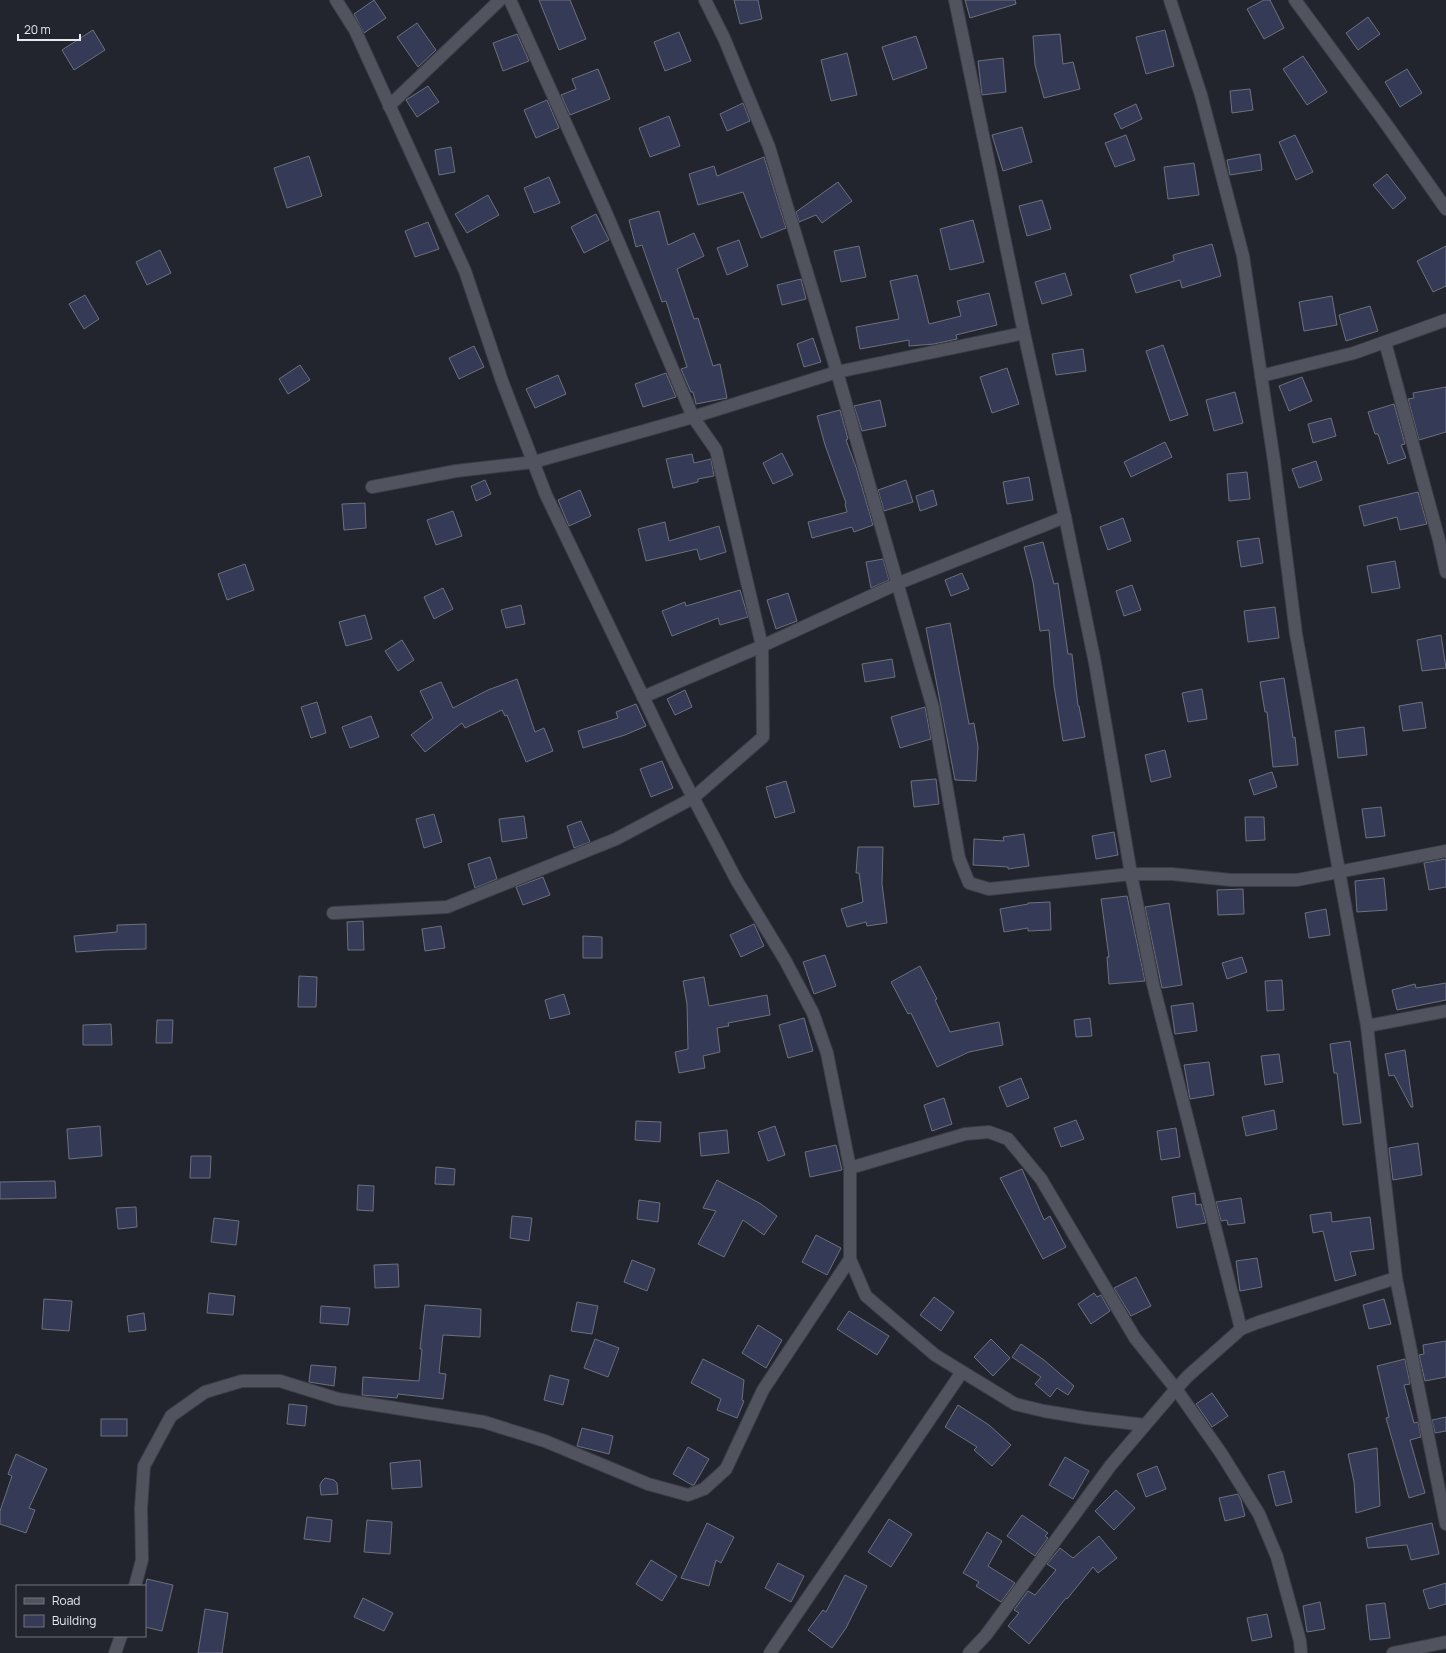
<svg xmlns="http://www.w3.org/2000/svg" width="1446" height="1653" viewBox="0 0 1446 1653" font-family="Manrope,sans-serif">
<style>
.building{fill:#353b57;stroke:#6d707c}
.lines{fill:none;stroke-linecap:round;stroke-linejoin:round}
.minor-casing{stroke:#3c3e46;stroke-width:14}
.minor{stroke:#51545f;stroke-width:12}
</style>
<rect width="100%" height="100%" fill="#22242e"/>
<g class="building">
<polygon points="374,0 386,18 364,33 354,14"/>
<polygon points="539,0 570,0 586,39 559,50"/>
<polygon points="734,0 758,0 762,19 740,24"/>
<polygon points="965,0 1015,0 1016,4 970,18"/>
<polygon points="1264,0 1270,0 1284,28 1264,39 1247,9"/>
<polygon points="1368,17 1380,34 1358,50 1346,33"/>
<polygon points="417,23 436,50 418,67 397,37"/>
<polygon points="93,30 105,50 74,70 62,50"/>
<polygon points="1165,30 1174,66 1146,74 1136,37"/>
<polygon points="679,32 691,61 665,71 654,42"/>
<polygon points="517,34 529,61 503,71 493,43"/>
<polygon points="1060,34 1063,64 1073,62 1080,89 1044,98 1035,65 1033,36"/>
<polygon points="916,36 927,68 893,80 882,47"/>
<polygon points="847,53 857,95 831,101 821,60"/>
<polygon points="1303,56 1327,92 1307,105 1283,69"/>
<polygon points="1003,58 1006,92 982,95 978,61"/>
<polygon points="598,69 610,99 570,115 561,95 576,89 572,79"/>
<polygon points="1407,69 1422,93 1400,107 1385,82"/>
<polygon points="428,86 439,102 417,117 406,100"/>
<polygon points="1250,89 1253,110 1232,113 1230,91"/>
<polygon points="547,100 559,128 536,138 524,110"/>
<polygon points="743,103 750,121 727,131 720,114"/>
<polygon points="1136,104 1142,119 1121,129 1114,114"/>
<polygon points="669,116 680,146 650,157 639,128"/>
<polygon points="1022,127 1032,162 1003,171 992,135"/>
<polygon points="1126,135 1135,160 1115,167 1105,143"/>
<polygon points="1295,135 1313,172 1296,180 1279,142"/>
<polygon points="451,147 455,172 439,175 435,150"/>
<polygon points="1260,154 1262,170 1230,175 1227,160"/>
<polygon points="309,156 322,196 287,208 274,168"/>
<polygon points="764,157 786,228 761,238 743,192 698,205 689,174 714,166 717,176"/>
<polygon points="1194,163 1199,195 1168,199 1164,167"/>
<polygon points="1387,174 1406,198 1393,209 1373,185"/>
<polygon points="549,177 560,203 534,213 524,188"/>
<polygon points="838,182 852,201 822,223 816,215 799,222 796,212"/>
<polygon points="488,195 499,215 467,233 455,214"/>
<polygon points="1042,200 1051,229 1027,236 1019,206"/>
<polygon points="659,211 668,245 694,233 704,256 677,269 694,319 698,318 713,366 720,364 727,398 696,404 693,392 691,392 681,369 687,367 666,301 662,302 642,245 636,247 629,220"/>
<polygon points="596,214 609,240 584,253 571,227"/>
<polygon points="973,220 984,262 950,270 940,229"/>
<polygon points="428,222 439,249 415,257 405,231"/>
<polygon points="739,240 748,266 727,275 717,248"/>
<polygon points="1212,244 1221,276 1182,288 1180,280 1136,293 1130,275 1174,261 1173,255"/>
<polygon points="859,246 866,277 841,282 834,251"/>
<polygon points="1446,246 1446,286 1433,292 1417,261"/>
<polygon points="160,250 171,273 147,285 136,262"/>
<polygon points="1065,273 1072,295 1042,304 1035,282"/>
<polygon points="917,275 929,324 961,316 957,301 989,293 997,325 956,335 957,339 934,344 909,346 909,340 860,349 856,327 899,319 890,281"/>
<polygon points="801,279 806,299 782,305 777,285"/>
<polygon points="85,295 99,319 84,329 69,304"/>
<polygon points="1332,296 1337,325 1304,331 1299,302"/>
<polygon points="1370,306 1378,331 1346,341 1339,315"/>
<polygon points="813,338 821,362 804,367 797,344"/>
<polygon points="1163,345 1188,415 1170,421 1146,351"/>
<polygon points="474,346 484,367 459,379 449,358"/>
<polygon points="1083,349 1086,371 1056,375 1052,354"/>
<polygon points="300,365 310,380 288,394 279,379"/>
<polygon points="1007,368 1019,404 992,413 980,377"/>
<polygon points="666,373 676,397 643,407 635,384"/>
<polygon points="558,375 566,394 535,408 526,389"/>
<polygon points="1302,377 1312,401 1289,411 1279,386"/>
<polygon points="1446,387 1446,432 1419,440 1408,399 1414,398 1413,393"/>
<polygon points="1235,392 1243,423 1214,431 1206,400"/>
<polygon points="880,400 886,426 862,431 854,406"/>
<polygon points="1394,404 1405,444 1401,445 1406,458 1388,464 1378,434 1375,434 1368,412"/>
<polygon points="840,410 848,439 846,440 856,467 873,525 854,532 852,527 812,538 808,522 847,512 845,504 846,503 825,445 817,416"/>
<polygon points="1331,418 1336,436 1313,443 1308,424"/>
<polygon points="1165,442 1172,457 1131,477 1124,462"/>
<polygon points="782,453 793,475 773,484 763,463"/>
<polygon points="692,454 694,463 711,459 714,476 698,479 698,482 673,488 666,459"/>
<polygon points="1316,461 1322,480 1299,488 1292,469"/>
<polygon points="1247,472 1250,499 1229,501 1227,474"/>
<polygon points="1029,477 1033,500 1007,504 1003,482"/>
<polygon points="485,480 491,494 476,501 471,486"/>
<polygon points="906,480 913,502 884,511 878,490"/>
<polygon points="580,490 591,516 569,526 558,500"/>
<polygon points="933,490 937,505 920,511 916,496"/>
<polygon points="1418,492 1427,524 1400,530 1397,517 1364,526 1359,506"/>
<polygon points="365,503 366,528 344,530 342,504"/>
<polygon points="453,511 462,536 436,545 427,520"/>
<polygon points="1123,518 1131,541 1108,550 1100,527"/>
<polygon points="665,522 669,541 719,526 726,552 700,560 697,549 646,561 638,529"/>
<polygon points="1259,538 1263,563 1241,567 1237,541"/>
<polygon points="1043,542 1054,584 1058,583 1068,654 1072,654 1078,706 1079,706 1085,737 1063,741 1054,686 1049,630 1040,631 1033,582 1024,547"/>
<polygon points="883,559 889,580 871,588 866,562"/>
<polygon points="1395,561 1400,588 1372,593 1367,566"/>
<polygon points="245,564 254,590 227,600 218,574"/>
<polygon points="962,573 969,589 951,596 945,580"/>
<polygon points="1132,585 1141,610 1124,616 1116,591"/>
<polygon points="443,588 453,609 434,619 424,597"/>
<polygon points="740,590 748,617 720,625 718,618 672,636 662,611 685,602 686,606"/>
<polygon points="788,593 797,621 776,629 767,600"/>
<polygon points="521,605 525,624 506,628 501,610"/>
<polygon points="1275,607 1279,638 1248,642 1244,611"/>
<polygon points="365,615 372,639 346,646 339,622"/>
<polygon points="950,623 969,724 974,723 978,747 976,781 955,780 926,628"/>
<polygon points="1441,635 1446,668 1422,671 1417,640"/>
<polygon points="402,640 414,660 398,671 385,651"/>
<polygon points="892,659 895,677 865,682 862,664"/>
<polygon points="1284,678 1293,738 1295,737 1298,765 1273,767 1267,712 1265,712 1260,682"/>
<polygon points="517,679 535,732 544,728 553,751 526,762 507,715 505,716 502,710 465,728 462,723 425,752 411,735 433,718 420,691 441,682 453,708 488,690"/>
<polygon points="1202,689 1207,719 1188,722 1182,693"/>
<polygon points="685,690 692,707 675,715 667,699"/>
<polygon points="317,702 326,733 311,738 301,707"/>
<polygon points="1422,702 1426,728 1403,731 1399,706"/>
<polygon points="636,704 646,726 625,735 583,748 578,731 618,718 616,712"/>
<polygon points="925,707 931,739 900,748 891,717"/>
<polygon points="371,716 379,737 350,748 342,727"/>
<polygon points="1364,727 1367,755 1338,758 1335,731"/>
<polygon points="1165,750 1171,777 1151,782 1145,755"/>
<polygon points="662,761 673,788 651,797 640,769"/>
<polygon points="1272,772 1277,787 1254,795 1249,780"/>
<polygon points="936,779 939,804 914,807 911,781"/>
<polygon points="786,781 795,812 775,818 766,787"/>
<polygon points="1381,807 1385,836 1366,838 1362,809"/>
<polygon points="434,814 442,842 424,848 416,819"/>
<polygon points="524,816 527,838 502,842 499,819"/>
<polygon points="1245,817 1264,817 1265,840 1246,841"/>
<polygon points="581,821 590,842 574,848 567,826"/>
<polygon points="1114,832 1118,855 1096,859 1092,836"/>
<polygon points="1024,834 1029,866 1008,869 1008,867 973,865 974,839 1004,841 1003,837"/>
<polygon points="858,847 883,847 882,884 887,923 867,926 866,922 847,927 841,909 863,902 859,873 856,873"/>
<polygon points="490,857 497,879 475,888 468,864"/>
<polygon points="1446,859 1446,887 1429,890 1424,863"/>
<polygon points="543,877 550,895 523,905 516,887"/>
<polygon points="1384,878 1387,910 1357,912 1355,881"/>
<polygon points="1243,889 1244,914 1218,915 1217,890"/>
<polygon points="1127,896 1145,981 1109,984 1107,957 1109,957 1101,899"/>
<polygon points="1050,902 1051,930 1028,931 1028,928 1004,932 1000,909 1028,904 1028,903"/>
<polygon points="1169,903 1182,985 1162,988 1145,907"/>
<polygon points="1326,909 1330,935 1309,938 1305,913"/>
<polygon points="363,921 364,950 348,950 347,922"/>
<polygon points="146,924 146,949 105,950 76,952 74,936 117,932 117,925"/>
<polygon points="754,924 764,946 741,957 730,935"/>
<polygon points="441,926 445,948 425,951 422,929"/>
<polygon points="583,936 602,937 602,958 583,958"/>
<polygon points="825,955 836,986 814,994 803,962"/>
<polygon points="1242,957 1247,972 1227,979 1222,963"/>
<polygon points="920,966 937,999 935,1000 950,1032 999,1022 1003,1045 969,1052 937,1067 911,1013 908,1014 891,982"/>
<polygon points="299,976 317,977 316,1007 298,1007"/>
<polygon points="704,977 709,1006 767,995 770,1015 728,1023 729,1026 717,1028 720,1052 703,1056 705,1068 679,1073 675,1052 688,1049 687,1004 683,981"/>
<polygon points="1282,980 1284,1010 1267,1011 1265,981"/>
<polygon points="1446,983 1446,1000 1397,1010 1392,990 1415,984 1416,988"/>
<polygon points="564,994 570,1014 550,1019 545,1000"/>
<polygon points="1193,1003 1197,1031 1175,1034 1171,1006"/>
<polygon points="804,1018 813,1051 788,1058 779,1025"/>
<polygon points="1090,1018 1092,1036 1076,1037 1074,1020"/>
<polygon points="157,1020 173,1020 172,1043 156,1043"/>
<polygon points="111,1024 112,1045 83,1045 83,1025"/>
<polygon points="1350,1041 1361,1123 1343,1125 1337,1073 1334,1073 1330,1044"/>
<polygon points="1405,1050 1413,1107 1411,1107 1394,1075 1389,1076 1385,1054"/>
<polygon points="1279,1054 1283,1082 1265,1085 1261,1056"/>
<polygon points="1209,1062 1214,1095 1190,1099 1184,1065"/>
<polygon points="1021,1078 1029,1098 1007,1107 999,1087"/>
<polygon points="944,1098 952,1124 932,1131 924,1105"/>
<polygon points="1274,1110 1277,1129 1246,1136 1242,1117"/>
<polygon points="1076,1120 1084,1139 1061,1147 1054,1128"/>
<polygon points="636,1121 661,1122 660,1142 635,1140"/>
<polygon points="100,1126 102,1156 69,1159 67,1129"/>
<polygon points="775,1126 785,1155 768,1161 758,1132"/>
<polygon points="1176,1128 1180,1157 1161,1160 1157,1131"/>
<polygon points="727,1130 729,1153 701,1156 699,1133"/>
<polygon points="1418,1143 1422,1175 1393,1180 1389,1148"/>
<polygon points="836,1145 842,1170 810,1177 805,1152"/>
<polygon points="191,1156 211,1156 210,1178 190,1178"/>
<polygon points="436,1167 455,1169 454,1185 435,1184"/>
<polygon points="1022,1169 1044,1220 1050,1216 1066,1247 1043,1259 1000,1178"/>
<polygon points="717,1180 761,1204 777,1216 764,1235 743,1220 724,1257 698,1244 716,1211 703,1208"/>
<polygon points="55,1181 56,1198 0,1199 0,1182"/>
<polygon points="358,1185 374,1186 373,1211 357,1210"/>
<polygon points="1195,1193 1196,1205 1201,1204 1206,1223 1177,1228 1172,1197"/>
<polygon points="1241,1198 1245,1223 1228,1225 1227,1220 1221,1221 1216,1202"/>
<polygon points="639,1200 660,1203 658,1222 637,1219"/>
<polygon points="136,1207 137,1227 118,1229 116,1208"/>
<polygon points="1331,1212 1332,1222 1370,1217 1374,1249 1350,1252 1356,1275 1335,1281 1323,1231 1313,1233 1310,1215"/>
<polygon points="512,1216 532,1218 529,1241 510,1238"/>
<polygon points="214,1218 239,1221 236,1245 211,1242"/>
<polygon points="816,1235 841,1248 827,1275 802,1262"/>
<polygon points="1257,1258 1262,1287 1240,1291 1236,1261"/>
<polygon points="632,1260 655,1269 647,1291 624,1282"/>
<polygon points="398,1264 399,1287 375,1288 374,1265"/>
<polygon points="1136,1277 1151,1306 1131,1316 1114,1288"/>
<polygon points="209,1293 235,1296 233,1315 207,1313"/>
<polygon points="1094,1293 1097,1297 1101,1295 1110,1311 1091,1324 1078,1304"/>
<polygon points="934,1297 954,1312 941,1331 920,1315"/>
<polygon points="44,1299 72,1301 69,1331 42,1329"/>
<polygon points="1384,1299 1391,1324 1369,1329 1363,1305"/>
<polygon points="577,1302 598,1306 592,1334 571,1331"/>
<polygon points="425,1305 481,1309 480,1337 443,1335 439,1373 446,1374 443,1399 398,1394 397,1398 362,1395 363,1377 419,1381 422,1349 420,1349"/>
<polygon points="321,1306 350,1308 348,1325 320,1323"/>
<polygon points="849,1311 889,1336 877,1355 837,1329"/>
<polygon points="144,1313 146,1330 129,1332 127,1316"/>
<polygon points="758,1325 782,1340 766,1368 742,1353"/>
<polygon points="595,1339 619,1348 608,1377 584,1368"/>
<polygon points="991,1339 1010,1358 993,1376 974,1357"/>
<polygon points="1446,1341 1446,1377 1425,1381 1419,1355 1424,1354 1423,1345"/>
<polygon points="1021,1344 1044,1360 1074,1386 1068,1395 1057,1388 1050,1397 1035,1384 1041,1377 1012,1357"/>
<polygon points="703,1359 744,1380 742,1400 744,1401 737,1418 717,1410 721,1399 691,1383"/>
<polygon points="1405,1359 1410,1384 1404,1385 1414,1423 1418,1422 1421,1437 1410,1440 1425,1493 1409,1498 1386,1418 1389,1417 1377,1366"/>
<polygon points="311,1365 336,1367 334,1386 309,1382"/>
<polygon points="550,1375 569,1380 563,1405 544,1400"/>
<polygon points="1212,1393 1228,1416 1212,1427 1196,1404"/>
<polygon points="289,1404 307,1406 305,1426 287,1424"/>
<polygon points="958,1405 989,1425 1011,1445 992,1466 974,1450 977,1447 945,1427"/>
<polygon points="1446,1417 1446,1431 1435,1433 1432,1420"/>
<rect x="101" y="1419" width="26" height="17"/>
<polygon points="582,1428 613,1436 609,1454 577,1446"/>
<polygon points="688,1447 709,1459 694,1485 692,1485 673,1474"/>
<polygon points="1377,1448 1380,1506 1356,1513 1354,1482 1348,1454"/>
<polygon points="16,1454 47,1469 29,1508 35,1510 26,1533 0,1524 0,1511 12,1476 8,1474"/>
<polygon points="1065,1457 1089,1471 1073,1499 1049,1485"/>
<polygon points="420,1460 422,1487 392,1489 390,1463"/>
<polygon points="1157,1466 1166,1489 1146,1497 1137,1474"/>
<polygon points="1284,1471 1292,1502 1276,1506 1268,1475"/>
<polygon points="325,1478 334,1480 337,1483 338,1494 321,1495 320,1485 322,1481"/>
<polygon points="1116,1490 1135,1508 1114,1530 1095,1511"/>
<polygon points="1238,1494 1241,1500 1245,1516 1225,1521 1219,1498"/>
<polygon points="1022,1515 1048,1533 1045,1536 1048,1538 1035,1556 1007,1536"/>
<polygon points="307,1517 332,1520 330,1542 304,1539"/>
<polygon points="889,1519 912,1534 891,1567 868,1552"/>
<polygon points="367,1520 392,1522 390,1554 364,1552"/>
<polygon points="707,1523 734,1537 721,1563 716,1560 709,1586 681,1578"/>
<polygon points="1432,1523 1439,1554 1411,1560 1407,1545 1368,1548 1366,1538"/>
<polygon points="987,1532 1002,1541 988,1566 1015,1583 1001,1602 976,1586 979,1582 963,1573"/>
<polygon points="1099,1536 1117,1558 1098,1573 1093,1567 1067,1599 1066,1598 1029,1644 1008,1626 1019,1613 1014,1610 1028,1591 1035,1595 1056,1570 1047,1564 1060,1548 1073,1558"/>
<polygon points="651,1560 677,1576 662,1601 636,1584"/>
<polygon points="778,1563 804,1576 791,1602 765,1588"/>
<polygon points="845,1575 867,1586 846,1628 832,1648 808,1630 823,1610 826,1612"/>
<polygon points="147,1579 173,1585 162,1631 145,1627 145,1588"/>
<polygon points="1446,1583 1446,1604 1429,1609 1423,1590"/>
<polygon points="363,1598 393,1613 384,1631 354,1617"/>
<polygon points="1320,1602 1325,1629 1307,1632 1303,1606"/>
<polygon points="1385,1603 1390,1638 1370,1640 1366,1605"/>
<polygon points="205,1609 228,1613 222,1653 198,1653"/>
<polygon points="1267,1614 1272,1637 1252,1641 1247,1618"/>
</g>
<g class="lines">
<g class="minor-casing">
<g id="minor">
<polyline points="336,0 355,30 465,271 502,381 546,495 675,763 737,881 785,960 813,1013 827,1053 850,1168 850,1259 866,1296 935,1355 1015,1404 1044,1411 1086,1418 1145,1425"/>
<polyline points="705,0 724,38 769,147 837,372 933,708 959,858 969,883 989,889 1131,874 1172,874 1231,880 1297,880 1446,851"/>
<polyline points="955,0 1024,333 1065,517 1095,663 1131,874 1153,984 1241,1329"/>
<polyline points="1170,0 1201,95 1243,256 1274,461 1296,634 1367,1026"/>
<polyline points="1295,0 1384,121 1446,209"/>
<polyline points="389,106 500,0"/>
<polyline points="1385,342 1439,540 1446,572"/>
<polyline points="1261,376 1354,353 1446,320"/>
<polyline points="372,487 456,471 534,462 693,417 837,372 1024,333"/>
<polyline points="643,697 762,646 899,583 1065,517"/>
<polyline points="333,913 447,907 616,839 693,798 763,737 762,646 716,450 693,417 604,208 510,0"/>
<polyline points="850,1168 965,1134 989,1132 1008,1139 1041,1179 1135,1338 1176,1389 1221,1453 1259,1514 1277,1557 1300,1641 1301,1653"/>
<polyline points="1396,1278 1446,1524"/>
<polyline points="135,1586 142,1560 141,1508 144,1466 171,1416 205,1392 242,1381 280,1381 338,1399 484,1422 545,1441 648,1484 688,1495 704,1489 726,1469 763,1390 850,1259"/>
<polyline points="115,1653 121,1636"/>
<polyline points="770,1653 962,1372"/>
<polyline points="969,1653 986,1635 1111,1465 1176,1389 1188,1376 1241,1329 1259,1322 1396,1278 1367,1026 1446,1011"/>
<polyline points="1393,1653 1446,1642"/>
</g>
</g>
<use href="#minor" class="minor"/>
</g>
<rect x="16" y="1585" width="130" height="52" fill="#22242e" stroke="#72737c"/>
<rect x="24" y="1598" width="20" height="6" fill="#51545f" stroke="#72737c"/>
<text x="52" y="1605" font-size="12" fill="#e9eaf1">Road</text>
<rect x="24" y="1615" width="20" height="12" fill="#353b57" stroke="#72737c"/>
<text x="52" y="1625" font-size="12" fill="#e9eaf1">Building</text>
<path d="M18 34v6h62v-6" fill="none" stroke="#e9eaf1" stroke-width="2"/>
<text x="24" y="34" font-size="12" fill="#e9eaf1" stroke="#22242e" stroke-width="3" paint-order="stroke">20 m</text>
</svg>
